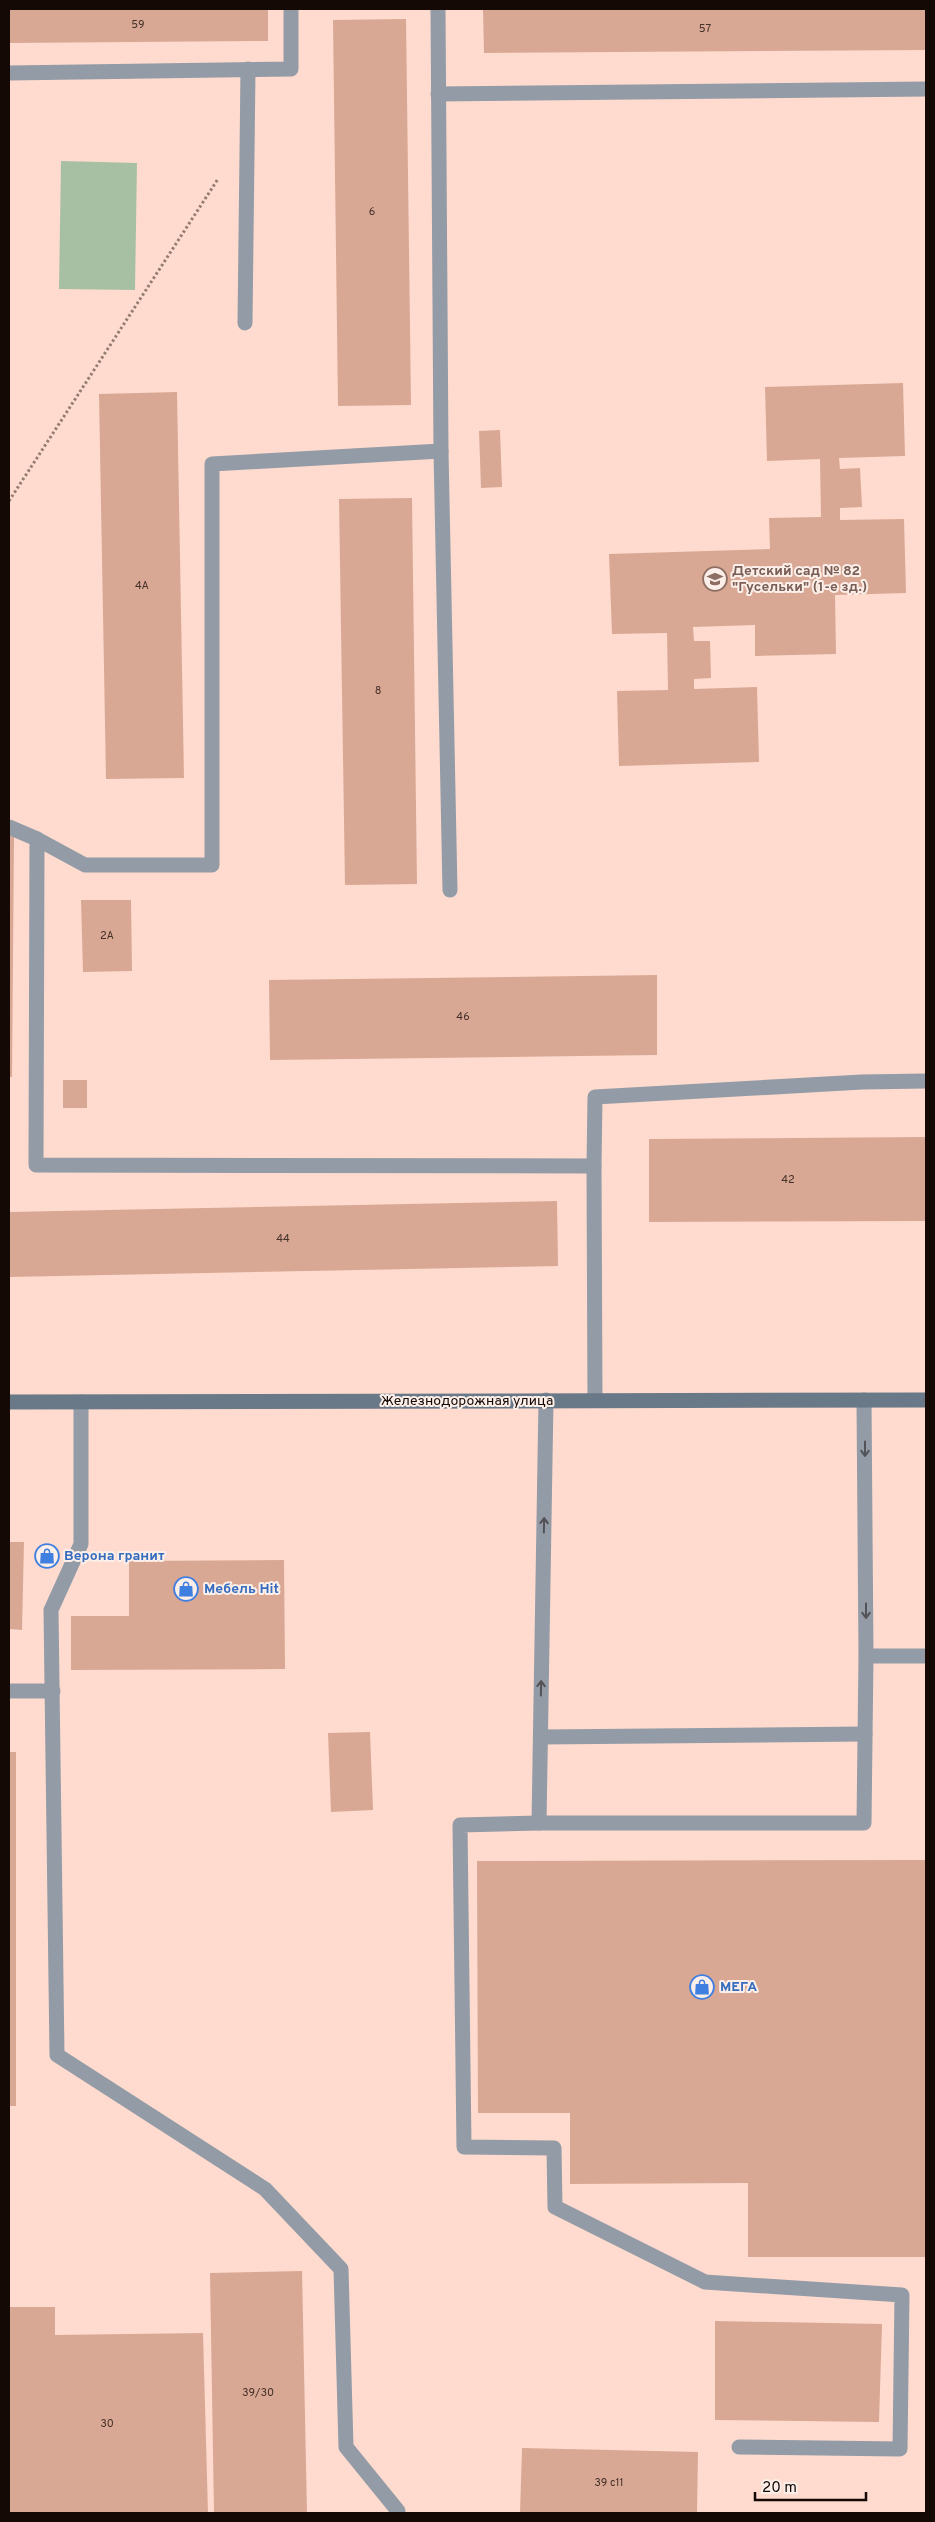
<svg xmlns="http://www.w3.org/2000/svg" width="935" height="2522" viewBox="0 0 935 2522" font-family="Overpass,sans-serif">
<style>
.green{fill:#a7c0a4}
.building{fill:#d9a895}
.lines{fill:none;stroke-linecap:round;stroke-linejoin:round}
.path{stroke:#957c73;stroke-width:3;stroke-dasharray:2.5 2.5;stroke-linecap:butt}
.lane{stroke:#929ba6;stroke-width:15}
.secondary{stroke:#6a7988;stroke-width:15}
.oneway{stroke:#535256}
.labels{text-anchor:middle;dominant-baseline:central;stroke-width:4;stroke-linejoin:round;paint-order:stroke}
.number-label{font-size:11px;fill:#453129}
.education-label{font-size:14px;font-weight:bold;fill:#785e54;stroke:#fceee8;text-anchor:start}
.street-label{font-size:14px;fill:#140905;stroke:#fceee8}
.shop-label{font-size:14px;font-weight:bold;fill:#366cbe;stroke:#fceee8;text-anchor:start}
</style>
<rect width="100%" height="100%" fill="#fedbce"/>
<polygon class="green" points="61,161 137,163 135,290 59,289"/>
<g class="building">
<polygon points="9,9 268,9 268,41 9,43"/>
<polygon points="483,9 926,9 926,50 484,53"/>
<polygon points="406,19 411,405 338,406 333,20"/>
<polygon points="903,383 905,456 839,458 840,469 860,468 862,507 840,508 840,520 904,519 906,593 835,595 836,654 755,656 755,625 693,627 694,641 710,641 711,678 694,679 694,689 757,687 759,762 619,766 617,691 668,690 667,633 612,634 609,554 770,549 769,518 821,517 820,459 767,461 765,387"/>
<polygon points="177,392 184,778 106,779 99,394"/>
<polygon points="500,430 502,487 481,488 479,431"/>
<polygon points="412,498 417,884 345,885 339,499"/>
<polygon points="9,835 14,836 12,1077 9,1077"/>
<polygon points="81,900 131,900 132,971 83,972"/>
<polygon points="657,975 657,1055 270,1060 269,980"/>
<rect x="63" y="1080" width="24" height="28"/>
<polygon points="926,1137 926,1221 649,1222 649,1139"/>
<polygon points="557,1201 558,1266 9,1277 9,1212"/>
<polygon points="9,1542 24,1542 22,1630 9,1629"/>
<polygon points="284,1560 285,1669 71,1670 71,1616 129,1616 129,1561"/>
<polygon points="370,1732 373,1810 331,1812 328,1733"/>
<rect x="9" y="1752" width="7" height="354"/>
<polygon points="926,1860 926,2257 748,2257 748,2183 570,2184 570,2113 478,2113 477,1861"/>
<polygon points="302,2271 307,2513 214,2513 210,2273"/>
<polygon points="9,2307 55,2307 55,2335 203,2333 208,2513 9,2513"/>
<polygon points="715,2321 882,2324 879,2422 715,2420"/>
<polygon points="522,2448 698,2452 697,2513 520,2513"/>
</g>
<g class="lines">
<polyline class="path" points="9,501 218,179"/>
<g class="lane">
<polyline points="9,73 291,69 291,9"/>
<polyline points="438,94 926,89"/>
<polyline points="245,323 248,69"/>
<polyline points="441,451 450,890"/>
<polyline points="9,827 37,839 36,1165 594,1166 595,1097 862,1082 926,1081"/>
<polyline points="37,839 85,865 212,865 212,464 441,451 438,9"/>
<polyline points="594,1166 595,1400"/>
<polyline points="546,1400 539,1823 864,1823 866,1656 864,1400"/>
<polyline points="81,1402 81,1544 51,1610 57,2055 265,2189 341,2269 346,2447 398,2511"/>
<polyline points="866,1656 926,1656"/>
<polyline points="9,1691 53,1691"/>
<polyline points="541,1737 865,1734"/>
<polyline points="539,1823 460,1825 464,2147 554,2148 555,2207 705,2282 902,2295 900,2449 739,2447"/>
</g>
<polyline class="secondary" points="9,1402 926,1400"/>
</g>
<defs><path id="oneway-shaft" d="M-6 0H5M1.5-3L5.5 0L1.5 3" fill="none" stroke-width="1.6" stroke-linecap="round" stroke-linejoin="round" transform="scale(1.25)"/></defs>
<g class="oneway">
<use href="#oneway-shaft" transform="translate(865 1449) rotate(90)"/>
<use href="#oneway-shaft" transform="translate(544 1525) rotate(-89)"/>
<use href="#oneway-shaft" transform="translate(866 1611) rotate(90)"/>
<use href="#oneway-shaft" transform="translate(541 1688) rotate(-89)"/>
</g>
<defs>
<g id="school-ring" transform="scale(1.25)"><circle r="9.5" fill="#fceee8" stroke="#8d6e63" stroke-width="1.5"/><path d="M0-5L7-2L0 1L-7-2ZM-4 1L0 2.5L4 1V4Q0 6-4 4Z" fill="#8d6e63"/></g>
<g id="shop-ring" transform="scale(1.25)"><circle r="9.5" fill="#fceee8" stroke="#3f7fe0" stroke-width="1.5"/><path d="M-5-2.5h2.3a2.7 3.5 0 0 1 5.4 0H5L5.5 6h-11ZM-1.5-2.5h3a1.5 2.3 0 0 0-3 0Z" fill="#3f7fe0"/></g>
</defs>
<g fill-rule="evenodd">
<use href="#school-ring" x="715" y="579"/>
<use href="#shop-ring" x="47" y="1556"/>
<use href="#shop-ring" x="186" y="1589"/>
<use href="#shop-ring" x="702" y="1987"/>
</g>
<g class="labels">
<g class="number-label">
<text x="138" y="25">59</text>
<text x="705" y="29">57</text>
<text x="372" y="212">6</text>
<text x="142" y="586">4А</text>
<text x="378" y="691">8</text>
<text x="107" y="936">2А</text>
<text x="463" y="1017">46</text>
<text x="788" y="1180">42</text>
<text x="283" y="1239">44</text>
<text x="258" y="2393">39/30</text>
<text x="107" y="2424">30</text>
<text x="609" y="2483">39 с11</text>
</g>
<g class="education-label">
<text x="732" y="571">Детский сад № 82<tspan x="732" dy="16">"Гусельки" (1-е зд.)</tspan></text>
</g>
<g class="street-label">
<text x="467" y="1401">Железнодорожная улица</text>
</g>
<g class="shop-label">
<text x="64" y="1556">Верона гранит</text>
<text x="204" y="1589">Мебель Hit</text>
<text x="720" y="1987">МЕГА</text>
</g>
</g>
<rect width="935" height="2522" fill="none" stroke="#140905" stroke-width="20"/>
<path d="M755 2492v8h111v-8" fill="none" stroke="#140905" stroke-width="2.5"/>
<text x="762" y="2492" font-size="15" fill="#140905" stroke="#fceee8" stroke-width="4" paint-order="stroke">20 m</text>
</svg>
